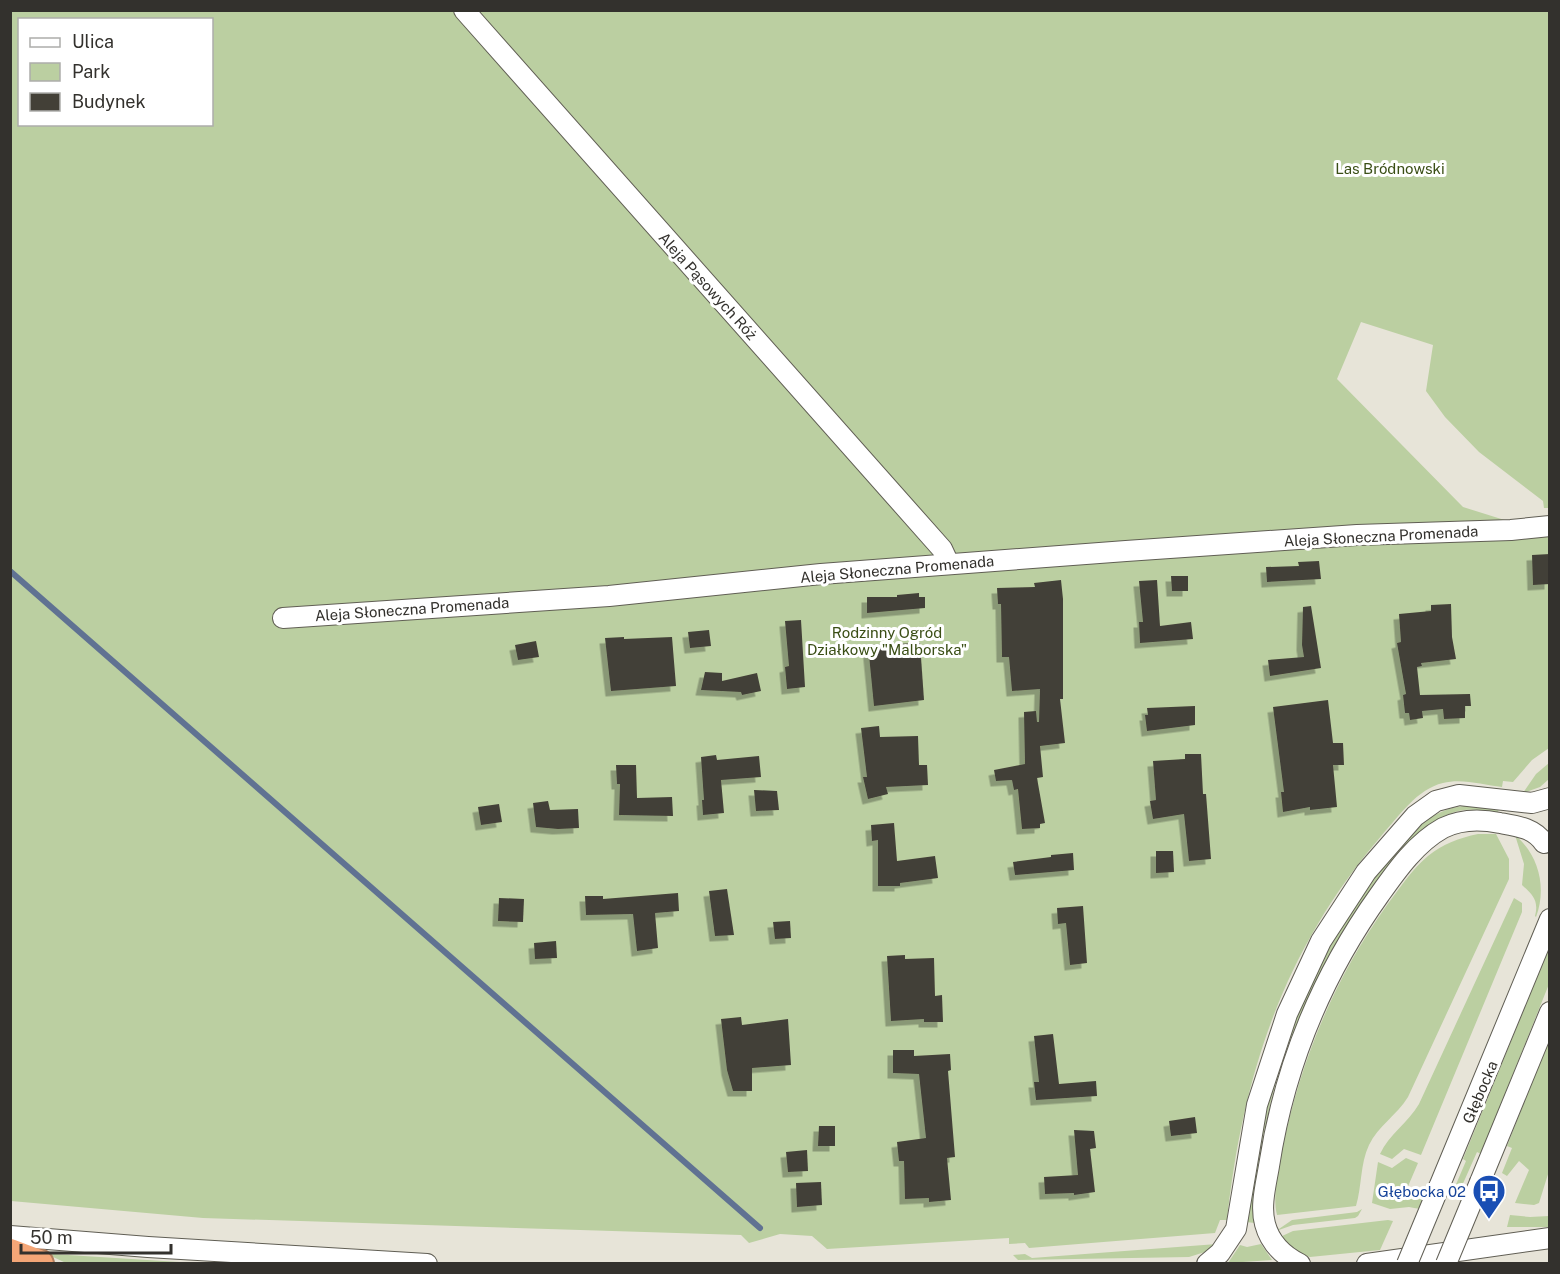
<svg xmlns="http://www.w3.org/2000/svg" width="1560" height="1274" viewBox="0 0 1560 1274" font-family="'Public Sans',sans-serif">
<style>
.green{fill:#bbcfa1;fill-rule:evenodd}
.lines{fill:none;stroke-linecap:round;stroke-linejoin:round}
.stream{stroke:#607292;stroke-width:6}
.building{fill:#434037;filter:url(#shadow)}
.minor-casing{stroke:#605e54;stroke-width:22}
.highway-casing{stroke:#b07d5d;stroke-width:32}
.minor{stroke:#fff;stroke-width:20}
.highway{stroke:#f4a677;stroke-width:28}
.minor-bridge-casing{stroke:#605e54;stroke-width:22;stroke-linecap:butt}
.minor-bridge{stroke:#fff;stroke-width:20}
.labels{text-anchor:middle;dominant-baseline:central;stroke-width:6;stroke-linejoin:round;paint-order:stroke}
.park-label{font-size:15px;fill:#3a4e15;stroke:#fff}
.street-label{font-size:15px;fill:#33312d;stroke:#fff}
.transit-label{font-size:15px;fill:#164399;stroke:#fff;text-anchor:end}
</style>
<defs>
<filter id="shadow"><feDropShadow dx="-5.5" dy="5.5" stdDeviation="0" flood-color="#0004"/></filter>
</defs>
<rect width="100%" height="100%" fill="#e7e4d8"/>
<g class="green">
<path d="M 10,11 L 1549,11 L 1549,508 L 1544,508 L 1543,501 L 1479,452 L 1445,417 L 1426,391 L 1433,345 L 1361,322 L 1337,379 L 1463,507 L 1549,534 L 1549,748 L 1532,760 L 1513,782 L 1503,781 L 1502,787 C 1483,785 1462,778 1443,783 C 1417,789 1399,816 1382,835 C 1284,949 1243,1073 1227,1220 L 1220,1220 L 1215,1233 L 1029,1248 L 1025,1243 L 1009,1244 L 1009,1238 L 827,1249 L 812,1236 L 780,1234 L 749,1243 L 741,1235 L 203,1218 L 11,1201 ZM 20,20 L 212,20 L 212,124 L 20,124 Z"/>
<polygon points="1549,763 1549,779 1540,787 1523,793 1536,774"/>
<path d="M 1476,805 L 1499,807 L 1498,813 C 1485,811 1471,808 1458,811 C 1428,819 1410,843 1392,865 C 1320,951 1269,1065 1257,1177 C 1256,1192 1256,1208 1255,1223 L 1246,1222 C 1252,1188 1255,1152 1263,1118 C 1283,1028 1324,946 1379,872 C 1394,851 1413,825 1437,814 C 1450,807 1462,806 1476,805 Z"/>
<path d="M 1478,834 L 1496,834 L 1509,859 L 1509,879 L 1408,1097 C 1397,1115 1378,1126 1369,1145 C 1360,1164 1362,1186 1356,1206 L 1277,1215 C 1272,1195 1279,1171 1282,1151 C 1300,1062 1334,979 1387,905 C 1400,888 1412,869 1428,856 C 1443,844 1459,838 1478,834 Z"/>
<path d="M 1515,835 C 1539,855 1547,888 1536,917 L 1535,916 C 1539,901 1533,895 1522,885 L 1524,864 Z"/>
<path d="M 1514,898 L 1522,903 L 1522,912 L 1421,1155 L 1404,1149 L 1392,1159 L 1380,1154 C 1389,1134 1408,1123 1419,1104 Z"/>
<polygon points="1549,948 1549,984 1481,1154 1477,1152 1461,1188 1454,1189 1466,1161 1463,1159"/>
<polygon points="1549,1040 1549,1171 1539,1203 1534,1205 1515,1203 1529,1170 1519,1161 1507,1176 1502,1173 1512,1148 1507,1146"/>
<polygon points="1406,1158 1418,1163 1406,1191 1443,1187 1425,1210 1409,1207 1390,1209 1372,1203 1378,1162 1392,1168"/>
<polygon points="1362,1209 1358,1216 1355,1218 1293,1225 1276,1231 1292,1220 1357,1212"/>
<polygon points="1510,1215 1530,1217 1549,1216 1549,1227 1507,1227"/>
<polygon points="1388,1220 1393,1221 1380,1250 1310,1257 1294,1251 1280,1237 1293,1231"/>
<polygon points="1217,1244 1205,1252 1189,1257 1018,1260 1013,1255 1025,1254 1032,1258"/>
<polygon points="1261,1244 1272,1260 1228,1263 1240,1245 1247,1247"/>
<polygon points="52,1254 195,1263 66,1263 51,1256"/>
</g>
<g class="lines">
<polyline class="stream" points="10,571 760,1228"/>
</g>
<g class="building">
<polygon points="1550,554 1550,584 1533,585 1532,555"/>
<polygon points="1319,561 1321,579 1267,582 1266,567 1299,566 1298,562"/>
<polygon points="1171,576 1188,576 1188,591 1172,591"/>
<polygon points="1061,580 1063,599 1063,699 1060,699 1065,743 1040,746 1043,777 1037,778 1045,823 1040,824 1040,828 1022,829 1018,789 1014,790 1012,780 996,781 994,770 1025,764 1024,712 1036,711 1037,722 1039,722 1040,689 1012,691 1009,657 1002,657 1001,604 998,604 997,588 1035,587 1034,583"/>
<polygon points="1157,580 1160,626 1191,622 1193,639 1140,643 1139,622 1143,622 1139,581"/>
<polygon points="919,593 919,597 925,597 925,608 867,613 867,597 897,597 897,595"/>
<polygon points="1451,604 1452,637 1456,659 1421,663 1422,666 1417,667 1420,695 1470,694 1471,706 1465,706 1465,718 1444,719 1443,709 1422,711 1423,718 1410,720 1409,713 1405,713 1403,695 1406,694 1397,643 1401,642 1399,614 1431,611 1431,605"/>
<polygon points="1311,606 1321,668 1270,676 1268,660 1304,657 1302,645 1303,607"/>
<polygon points="801,620 805,687 787,689 785,667 789,666 785,621"/>
<polygon points="709,630 711,646 690,648 688,632"/>
<polygon points="624,637 624,639 672,637 676,686 611,691 605,638"/>
<polygon points="536,641 539,657 518,660 515,645"/>
<polygon points="920,643 924,700 874,706 868,645"/>
<polygon points="705,672 722,673 722,681 757,673 761,691 742,695 741,692 701,690"/>
<polygon points="1328,700 1333,743 1343,743 1344,765 1333,765 1337,807 1310,810 1310,807 1283,812 1281,792 1284,792 1273,707"/>
<polygon points="1195,706 1195,725 1147,731 1145,715 1148,715 1147,708"/>
<polygon points="879,726 880,737 918,736 919,765 927,765 928,785 886,787 888,794 868,799 863,777 867,777 861,728"/>
<polygon points="1185,754 1201,754 1203,794 1206,794 1211,859 1189,861 1184,814 1153,819 1150,801 1156,800 1153,761 1185,759"/>
<polygon points="716,755 717,760 759,756 761,777 721,780 724,813 703,815 702,800 704,800 701,757"/>
<polygon points="616,765 636,765 637,798 672,797 673,816 619,815 620,784 617,784"/>
<polygon points="754,790 777,791 779,810 756,811"/>
<polygon points="548,801 550,810 578,809 579,828 558,829 536,827 533,803"/>
<polygon points="499,804 502,822 481,825 478,807"/>
<polygon points="894,823 897,861 935,856 938,878 900,883 900,886 878,886 878,840 872,841 871,825"/>
<polygon points="1156,851 1173,851 1174,872 1156,873"/>
<polygon points="1073,853 1074,870 1015,875 1013,862 1051,857 1051,855"/>
<polygon points="727,889 734,935 715,936 709,891"/>
<polygon points="678,893 679,911 655,913 658,948 637,951 633,914 586,915 585,896 603,896 603,899"/>
<polygon points="499,898 524,899 523,922 498,921"/>
<polygon points="1083,906 1087,963 1070,965 1066,923 1058,924 1057,908"/>
<polygon points="790,921 791,938 775,939 773,922"/>
<polygon points="556,941 557,958 535,959 534,943"/>
<polygon points="905,955 905,959 934,958 935,996 942,995 943,1022 924,1022 924,1019 891,1021 887,956"/>
<polygon points="741,1017 742,1025 788,1019 791,1065 752,1068 752,1091 733,1091 727,1070 721,1019"/>
<polygon points="1053,1034 1059,1084 1096,1081 1097,1096 1036,1100 1034,1082 1039,1082 1034,1036"/>
<polygon points="893,1050 914,1050 914,1056 950,1054 951,1070 948,1071 955,1157 947,1158 951,1200 929,1202 929,1198 905,1199 904,1161 899,1161 897,1142 926,1138 919,1074 893,1073"/>
<polygon points="1195,1117 1197,1133 1171,1136 1169,1121"/>
<polygon points="819,1126 835,1126 835,1146 818,1146"/>
<polygon points="1074,1130 1094,1131 1096,1148 1090,1149 1095,1192 1074,1195 1074,1193 1045,1194 1044,1177 1078,1175"/>
<polygon points="807,1150 808,1171 788,1172 786,1152"/>
<polygon points="821,1182 822,1205 797,1207 796,1183"/>
</g>
<g class="lines">
<g class="minor-casing">
<g id="minor">
<polyline points="464,10 942,549 949,564"/>
<polyline points="283,618 609,596 821,574 1126,551 1357,535 1511,530 1550,526"/>
<polyline points="1480,1182 1550,1012"/>
<polyline points="1439,1187 1550,919"/>
<polyline points="10,1236 148,1247 427,1264"/>
<polyline points="1207,1264 1220,1253 1236,1229 1257,1105 1287,1014 1321,941 1366,872 1415,816 1436,801 1459,795 1532,803 1550,798"/>
<path d="M 1300,1264 C 1284,1256 1270,1243 1265,1224 C 1260,1206 1266,1184 1269,1166 C 1284,1068 1322,975 1380,894 C 1397,870 1416,843 1443,828 C 1461,819 1481,819 1500,823 C 1517,826 1534,828 1544,843"/>
<polyline points="1367,1264 1550,1238"/>
</g>
</g>
<g class="highway-casing">
<polyline id="highway" points="10,1253 39,1264"/>
</g>
<use href="#minor" class="minor"/>
<use href="#highway" class="highway"/>
<g class="minor-bridge-casing">
<g id="minor-bridge">
<polyline points="1407,1264 1439,1187"/>
<polyline points="1446,1264 1480,1182"/>
</g>
</g>
<use href="#minor-bridge" class="minor-bridge"/>
</g>
<defs>
<g id="bus-pin" transform="scale(1.725)"><path d="M0 17L-7.5 6A9.5 9.5 0 1 1 7.5 6Z" fill="#1a4fb4" stroke="#fff"/><path d="M-5-6H5V4H4V6H2V4H-2V6H-4V4H-5ZM-3.5-4V0h7V-4ZM-3.5 1.2v1.5H-2V1.2ZM2 1.2v1.5H3.5V1.2Z" fill="#fff"/></g>
</defs>
<g fill-rule="evenodd">
<use href="#bus-pin" x="1489" y="1191"/>
</g>
<g class="labels">
<g class="park-label">
<text x="1390" y="168">Las Bródnowski</text>
<text x="887" y="632">Rodzinny Ogród<tspan x="887" dy="17">Działkowy "Malborska"</tspan></text>
</g>
<g class="street-label">
<text transform="translate(708 286) rotate(48)">Aleja Pąsowych Róż</text>
<text transform="translate(1381 536) rotate(-3)">Aleja Słoneczna Promenada</text>
<text transform="translate(897 569) rotate(-5)">Aleja Słoneczna Promenada</text>
<text transform="translate(412 609) rotate(-4)">Aleja Słoneczna Promenada</text>
<text transform="translate(1480 1092) rotate(-67)">Głębocka</text>
</g>
<g class="transit-label">
<text x="1466" y="1191">Głębocka 02</text>
</g>
</g>
<rect width="1560" height="1274" fill="none" stroke="#33312d" stroke-width="24"/>
<rect x="18" y="18" width="195" height="108" fill="#ffffff" stroke="#adadab" stroke-width="1.5"/>
<rect x="30" y="38" width="30" height="9" fill="#ffffff" stroke="#adadab" stroke-width="1.5"/>
<text x="72" y="48" font-size="18" fill="#33312d">Ulica</text>
<rect x="30" y="63" width="30" height="18" fill="#bbcfa1" stroke="#adadab" stroke-width="1.5"/>
<text x="72" y="78" font-size="18" fill="#33312d">Park</text>
<rect x="30" y="93" width="30" height="18" fill="#434037" stroke="#adadab" stroke-width="1.5"/>
<text x="72" y="108" font-size="18" fill="#33312d">Budynek</text>
<path d="M21 1244v9h150v-9" fill="none" stroke="#33312d" stroke-width="3"/>
<text x="30" y="1244" font-size="18" fill="#33312d" stroke="#ffffff" stroke-width="4.5" paint-order="stroke">50 m</text>
</svg>
